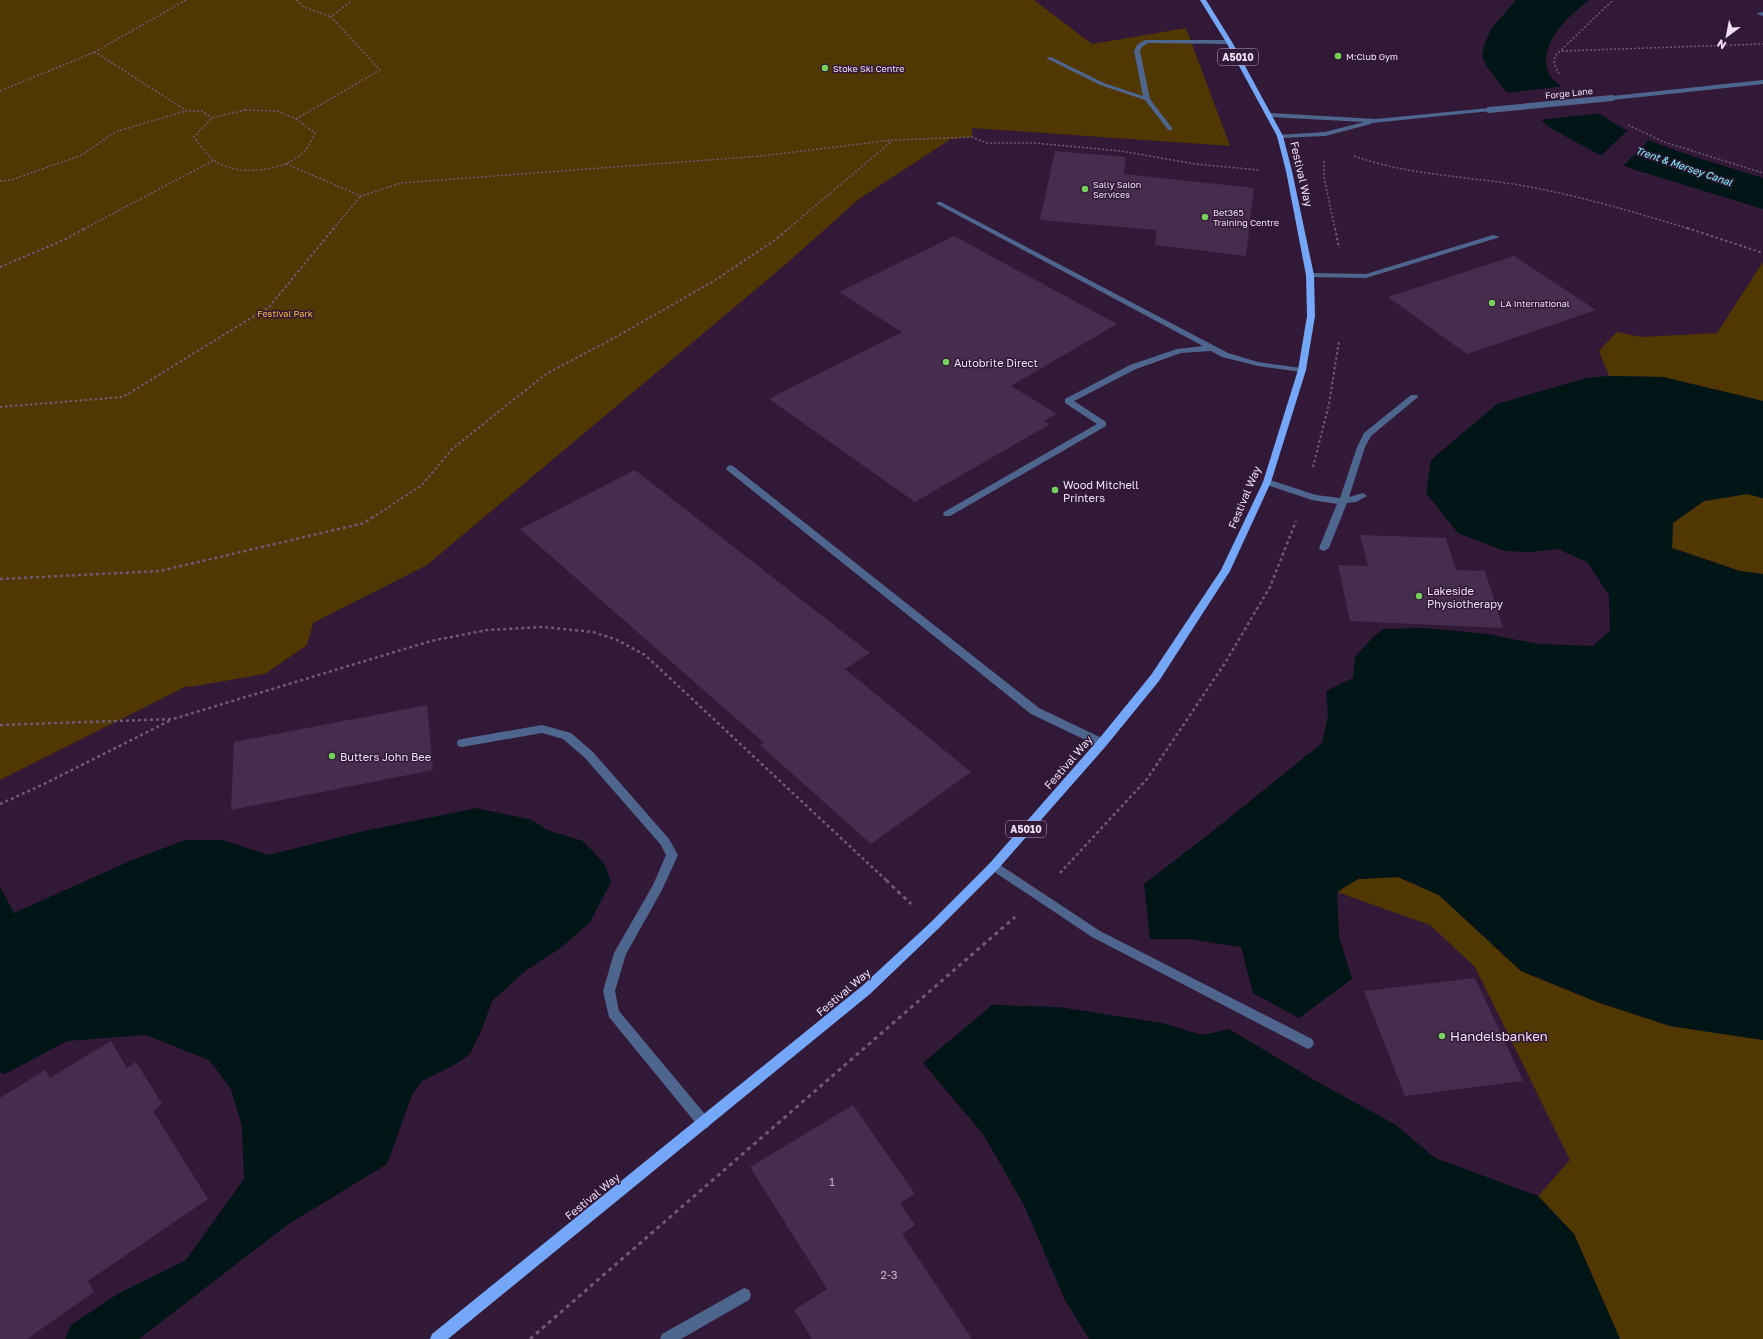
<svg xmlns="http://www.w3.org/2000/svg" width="1763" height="1339" viewBox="0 0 1763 1339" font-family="'Golos Text',sans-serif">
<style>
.green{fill:#513701}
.water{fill:#001516}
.pier{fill:#321938}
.building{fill:#472d4d}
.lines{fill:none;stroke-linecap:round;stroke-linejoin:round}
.path-far3{stroke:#705a76;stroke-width:1.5;stroke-dasharray:2 2;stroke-linecap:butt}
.path-far2{stroke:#705a76;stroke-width:2;stroke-dasharray:2.5 2.5;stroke-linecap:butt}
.path-far1{stroke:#705a76;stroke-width:2.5;stroke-dasharray:3 3;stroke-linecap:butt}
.path{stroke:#705a76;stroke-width:3;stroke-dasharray:4 4;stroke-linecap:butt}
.minor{fill:#4e668d;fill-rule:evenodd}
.major{fill:#74a7f8;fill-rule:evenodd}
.minor-bridge{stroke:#4e668d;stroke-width:6}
.poi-dot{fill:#75d25b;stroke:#321938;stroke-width:1.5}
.labels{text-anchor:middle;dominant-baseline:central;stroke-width:3;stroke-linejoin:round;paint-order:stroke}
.far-poi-label{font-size:9px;fill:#f0dff4;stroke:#321938;text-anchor:start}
.far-street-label{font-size:9px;fill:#f0dff4;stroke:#321938}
.far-park-label{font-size:9px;fill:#fbbc48;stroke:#321938}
.shield{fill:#321938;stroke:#b7a4bc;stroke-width:1}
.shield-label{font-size:10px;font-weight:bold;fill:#f0dff4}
.far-water-label{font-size:10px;font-style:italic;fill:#7ef9fe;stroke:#321938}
.street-label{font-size:11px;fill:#f0dff4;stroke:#321938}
.poi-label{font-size:11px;fill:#f0dff4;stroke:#321938;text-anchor:start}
.near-number-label{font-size:11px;fill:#c6b2ca}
.near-poi-label{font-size:13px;fill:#f0dff4;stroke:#321938;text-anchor:start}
</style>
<rect width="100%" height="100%" fill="#321938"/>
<g class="green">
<polygon points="0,0 1034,0 1092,44 1186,28 1230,146 972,128 972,137 951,139 859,199 786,264 427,565 313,623 307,645 265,674 190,687 187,686 0,780"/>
<polygon points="1763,262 1763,401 1663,377 1609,376 1599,351 1617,332 1641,337 1717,333"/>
<polygon points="1747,494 1763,498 1763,574 1740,571 1672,548 1673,523 1704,501"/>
<polygon points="1398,877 1439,895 1521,971 1597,1002 1670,1026 1763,1040 1763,1339 1620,1339 1574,1234 1538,1196 1570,1160 1475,967 1430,925 1337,892 1358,879"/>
</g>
<g class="water">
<path d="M 1516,0 L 1590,0 C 1569,14 1536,46 1549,74 C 1553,82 1567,90 1575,95 C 1592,108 1609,121 1628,131 C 1670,151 1718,164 1763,178 L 1763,209 L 1632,169 L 1598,154 L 1552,129 L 1505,90 L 1487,67 L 1482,56 L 1484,45 L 1491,29 Z"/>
<polygon points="1609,376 1663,377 1763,401 1763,498 1747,494 1704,501 1673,523 1672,548 1740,571 1763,574 1763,1040 1670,1026 1597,1002 1521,971 1439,895 1398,877 1358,879 1337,892 1339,936 1352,979 1299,1018 1253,993 1241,947 1188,939 1150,939 1144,884 1208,835 1322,743 1328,715 1326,691 1353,678 1355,657 1374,636 1384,629 1425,628 1487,634 1538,644 1593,646 1610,631 1609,595 1587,562 1558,549 1530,552 1504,551 1458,533 1426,493 1431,460 1497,404 1586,378"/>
<polygon points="477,808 532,820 547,830 583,841 604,863 611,882 590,922 562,947 524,972 492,1001 482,1029 470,1054 456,1064 422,1081 412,1095 387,1164 287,1225 139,1339 65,1339 71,1325 119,1293 186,1260 244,1179 242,1126 231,1089 209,1060 146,1035 67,1041 5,1074 0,1072 0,887 14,913 130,861 185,840 222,840 269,855 364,831"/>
<polygon points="992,1005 1058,1007 1162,1023 1202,1035 1229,1029 1314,1080 1396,1125 1435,1158 1538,1196 1574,1234 1620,1339 1089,1339 1065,1300 1024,1205 983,1134 923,1063"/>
</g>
<g class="pier">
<polygon points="1566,86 1603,113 1538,120 1505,93"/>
<polygon points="1629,129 1651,138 1622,167 1600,157"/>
</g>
<g class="building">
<polygon points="1055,151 1126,157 1124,174 1254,188 1246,256 1155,245 1157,230 1040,220"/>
<polygon points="954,236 1117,324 1011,386 1057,414 1044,421 1050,424 915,502 769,399 902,332 839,292"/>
<polygon points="1514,256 1596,310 1467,354 1388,297"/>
<polygon points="635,470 870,653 845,669 971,772 871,844 760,745 764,743 520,529"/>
<polygon points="1360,535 1446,538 1456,570 1485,571 1503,628 1350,621 1338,565 1368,566"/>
<polygon points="427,705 433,770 231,810 234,742"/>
<polygon points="1475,978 1523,1081 1405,1096 1364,991"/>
<polygon points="111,1041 127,1068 136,1062 162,1104 153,1111 208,1199 88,1281 94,1292 27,1339 0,1339 0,1098 45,1070 50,1078"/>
<polygon points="853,1105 915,1194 900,1203 915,1225 902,1234 972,1339 812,1339 794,1310 827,1289 750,1167"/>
</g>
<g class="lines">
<g class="path-far3">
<polyline points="186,0 95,52 187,111 202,111 212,118"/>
<polyline points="296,0 304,7 331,17"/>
<polyline points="1562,51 1763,44"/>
<polyline points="1559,74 1554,63 1555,56 1613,0"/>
<polyline points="0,91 95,52"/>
<path d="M 245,110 L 277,111 L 296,119 L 315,133 C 311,142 307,150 299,156 C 280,171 241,175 220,164 C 209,158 201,147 194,137 L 212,118 Z"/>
<polyline points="296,119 380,70 331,17 352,0"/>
<polyline points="1628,125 1664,142 1763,173"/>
<path d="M 1354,156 C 1408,175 1463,176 1519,185 C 1577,195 1634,212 1690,229"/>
<polyline points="1324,161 1324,177 1335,229"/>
<polyline points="286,164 361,196 401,183 761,156 892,140"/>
<polyline points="0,181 11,180 82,155 115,132 186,111"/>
<polyline points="84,229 214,160"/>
<polyline points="333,229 361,196"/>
<polyline points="788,229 893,140 972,137 987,143 1035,143 1121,151 1195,164 1259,170"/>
</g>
<g class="path-far2">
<polyline points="1335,228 1339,248"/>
<polyline points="1687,228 1763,253"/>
<polyline points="0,267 66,239 86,228"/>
<polyline points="0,407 123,397 269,307 334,228"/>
<polyline points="1313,467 1329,404 1339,341"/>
<polyline points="372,518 422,485 452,449 546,374 614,338 714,281 775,240 789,228"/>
</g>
<g class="path-far1">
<polyline points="0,579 160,571 364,523 373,517"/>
<polyline points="0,725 173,719 431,641 487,630 543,627 593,632 617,640 645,655 887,881"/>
<polyline points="0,804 44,784 171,720"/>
<polyline points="1060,873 1147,779 1225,663 1270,587 1296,521"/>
</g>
<g class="path">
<polyline points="886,880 911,904"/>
<polyline points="530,1339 1015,917"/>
</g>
<g class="minor">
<polygon points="1763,12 1763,16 1757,14 1758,13"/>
<polygon points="1145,40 1229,40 1232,42 1229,44 1148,43 1142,47 1140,51 1150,99 1172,128 1172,130 1168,130 1145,100 1100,85 1046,58 1051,57 1104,83 1143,96 1134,51 1137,45"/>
<polygon points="1763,80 1763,84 1612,100 1609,98 1612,96"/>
<polygon points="1489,108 1492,110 1491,111 1372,123 1371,124 1325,136 1280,138 1278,137 1278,135 1325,132 1364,122 1270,117 1267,115 1270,113 1376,119"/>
<polygon points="937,202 941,202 1228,353 1258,362 1302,368 1306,370 1302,372 1258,366 1222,357 1211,351 1181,353 1136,369 1074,401 1106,422 1106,426 950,516 944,516 943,514 944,512 1097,424 1065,403 1065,399 1130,365 1177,349 1203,346 937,204"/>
<polygon points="1493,235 1500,237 1366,278 1310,277 1306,275 1310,273 1366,274"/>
<polygon points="1411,395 1417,395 1418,397 1371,436 1365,447 1349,497 1363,493 1367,496 1356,502 1347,503 1329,548 1324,551 1321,550 1319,548 1337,504 1312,500 1264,484 1263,482 1267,479 1316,495 1340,498 1357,447 1364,433"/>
<polygon points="730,465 733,466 1039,708 1106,740 1107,743 1106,746 1098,746 1031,714 727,470 726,468"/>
<polygon points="542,725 571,733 593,752 669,839 678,855 662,890 626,954 615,991 619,1011 709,1119 710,1123 709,1127 704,1129 699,1127 609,1017 603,991 614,953 653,885 666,855 661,845 585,758 563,739 542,733 462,747 458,746 457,743 458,740 462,739"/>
<polygon points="994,861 1100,931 1312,1039 1314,1043 1312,1047 1308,1049 1304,1047 1092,937 990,869 988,866 990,863"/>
<polygon points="744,1288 749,1290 751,1295 749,1300 681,1339 660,1339 662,1334"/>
</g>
<polygon class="major" points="1200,0 1206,0 1232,42 1283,136 1292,171 1314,275 1315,316 1306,370 1271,482 1230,571 1159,681 1106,746 998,869 938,929 870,994 448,1339 430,1339 432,1334 862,986 930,923 990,863 1098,740 1151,675 1221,570 1263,482 1298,370 1307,316 1306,275 1286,171 1277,136 1226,42"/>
<polyline class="minor-bridge" points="1489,110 1612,98"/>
</g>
<g class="poi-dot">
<circle cx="1338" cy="56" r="4"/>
<circle cx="825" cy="68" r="4"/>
<circle cx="1085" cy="189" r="4"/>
<circle cx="1205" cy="217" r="4"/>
<circle cx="1492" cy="303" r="4"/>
<circle cx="946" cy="362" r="4"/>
<circle cx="1055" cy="490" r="4"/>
<circle cx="1419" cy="596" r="4"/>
<circle cx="332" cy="756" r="4"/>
<circle cx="1442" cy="1036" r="4"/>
</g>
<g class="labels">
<g class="far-poi-label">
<text x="1346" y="56">M:Club Gym</text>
<text x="833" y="68">Stoke Ski Centre</text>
<text x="1093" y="184">Sally Salon<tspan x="1093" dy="10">Services</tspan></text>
<text x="1213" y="212">Bet365<tspan x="1213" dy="10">Training Centre</tspan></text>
<text x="1500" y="303">LA International</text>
</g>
<g class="far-street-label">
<text transform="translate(1569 93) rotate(-6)">Forge Lane</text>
</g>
<g class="far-park-label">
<text x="285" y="313">Festival Park</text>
</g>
<g class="shield">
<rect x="1218" y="49" width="40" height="16" rx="3"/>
<rect x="1006" y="821" width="40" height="16" rx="3"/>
</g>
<g class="shield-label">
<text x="1238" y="57">A5010</text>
<text x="1026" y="829">A5010</text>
</g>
<g class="far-water-label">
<text transform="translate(1684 166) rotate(19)">Trent &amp; Mersey Canal</text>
</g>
<g class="street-label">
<text transform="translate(1302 174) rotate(77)">Festival Way</text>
<text transform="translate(1244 497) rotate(-67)">Festival Way</text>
<text transform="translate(1068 762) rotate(-49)">Festival Way</text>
<text transform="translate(843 992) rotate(-40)">Festival Way</text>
<text transform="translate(592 1196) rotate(-39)">Festival Way</text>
</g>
<g class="poi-label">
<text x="954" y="362">Autobrite Direct</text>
<text x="1063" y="484">Wood Mitchell<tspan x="1063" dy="13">Printers</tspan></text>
<text x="1427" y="590">Lakeside<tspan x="1427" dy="13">Physiotherapy</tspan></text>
<text x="340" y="756">Butters John Bee</text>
</g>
<g class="near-number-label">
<text x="832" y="1181">1</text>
<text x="889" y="1274">2-3</text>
</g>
<g class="near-poi-label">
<text x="1450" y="1036">Handelsbanken</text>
</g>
</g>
<g transform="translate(1727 36) rotate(212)" stroke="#321938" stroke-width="3" paint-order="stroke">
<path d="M0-3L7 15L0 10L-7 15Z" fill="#f0dff4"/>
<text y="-6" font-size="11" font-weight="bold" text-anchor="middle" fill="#f0dff4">N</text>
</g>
</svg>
